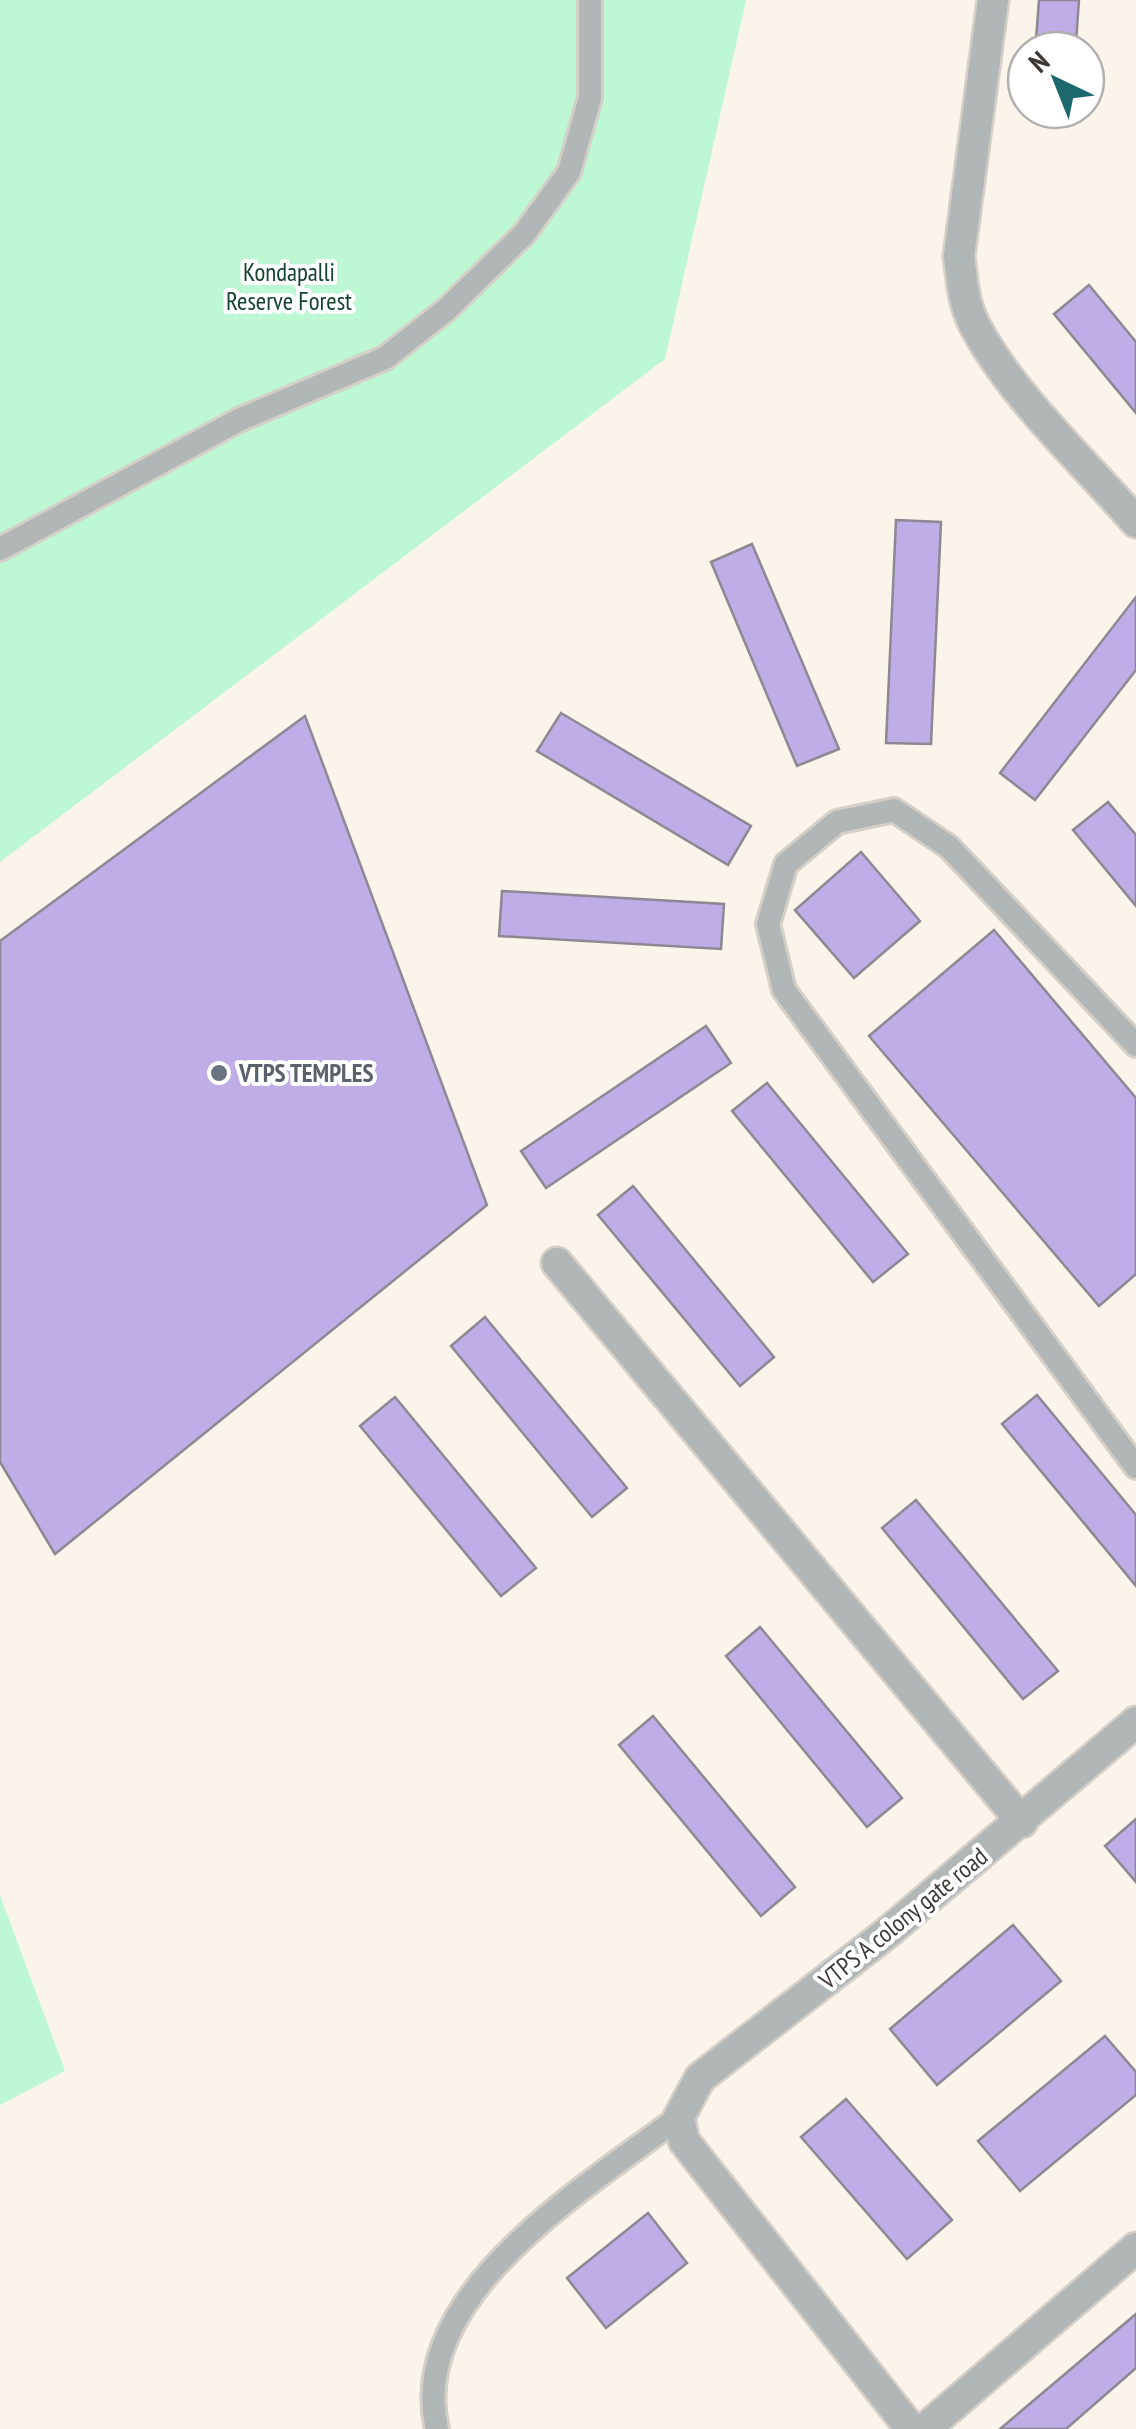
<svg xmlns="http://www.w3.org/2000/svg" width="1136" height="2429" viewBox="0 0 1136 2429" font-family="'PT Sans Narrow',sans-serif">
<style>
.green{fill:#bdf7d3}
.building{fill:#beade6;stroke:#8c8993;stroke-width:2.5}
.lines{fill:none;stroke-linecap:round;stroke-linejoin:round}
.service-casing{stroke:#d4cfc7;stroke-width:28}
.minor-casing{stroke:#d4cfc7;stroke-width:35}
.service{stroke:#b1b6b6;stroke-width:22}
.minor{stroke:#b1b6b6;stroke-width:30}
.worship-dot{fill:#6b7280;stroke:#fff;stroke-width:4}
.labels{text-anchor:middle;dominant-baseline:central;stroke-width:8;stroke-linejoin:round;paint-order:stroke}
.park-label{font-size:25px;fill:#14442c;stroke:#fff}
.worship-label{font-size:25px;font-weight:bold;fill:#5b616d;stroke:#fff;text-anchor:start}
.street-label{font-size:25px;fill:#3c3936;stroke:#fff}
</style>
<rect width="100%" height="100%" fill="#faf4eb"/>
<g class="green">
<polygon points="0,0 746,0 665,359 0,862"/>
<polygon points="0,1895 65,2071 0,2105"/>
</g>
<g class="building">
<polygon points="1039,0 1079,0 1076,42 1036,39"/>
<polygon points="1089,285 1136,342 1136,413 1054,314"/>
<polygon points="896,520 941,522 931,744 886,743"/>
<polygon points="752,544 839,749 797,766 711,562"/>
<polygon points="1136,597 1136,670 1035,800 1000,773"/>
<polygon points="561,713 751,826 728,865 537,751"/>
<polygon points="305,716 487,1205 55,1554 0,1462 0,941"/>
<polygon points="1108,802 1136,835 1136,906 1073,830"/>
<polygon points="861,852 920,921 854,978 795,910"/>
<polygon points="502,891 724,904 721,949 499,936"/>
<polygon points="994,930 1136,1098 1136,1274 1099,1306 869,1036"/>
<polygon points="706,1026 731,1063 546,1188 521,1151"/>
<polygon points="767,1083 908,1254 873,1282 732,1111"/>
<polygon points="633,1186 774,1357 740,1386 598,1215"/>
<polygon points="485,1317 627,1488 592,1517 451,1346"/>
<polygon points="1037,1395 1136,1515 1136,1586 1002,1424"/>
<polygon points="395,1397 536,1568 501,1596 360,1426"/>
<polygon points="916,1500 1058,1671 1023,1699 882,1528"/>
<polygon points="760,1627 902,1798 867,1827 726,1656"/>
<polygon points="653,1716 795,1887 761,1916 619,1745"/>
<polygon points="1136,1819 1136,1882 1105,1846"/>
<polygon points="1013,1925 1061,1981 937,2085 890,2029"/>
<polygon points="1105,2036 1136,2072 1136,2095 1020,2191 978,2141"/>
<polygon points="846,2099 952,2220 907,2259 801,2137"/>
<polygon points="648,2213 687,2263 606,2328 567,2278"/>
<polygon points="1136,2314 1136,2368 1066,2429 1000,2429"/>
</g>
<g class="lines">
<g class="service-casing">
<g id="service">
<polyline points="0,549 239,420 385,358 446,310 524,234 569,172 590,98 590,0"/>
<polyline points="1136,1045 949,847 894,810 837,822 786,864 768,924 784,990 1136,1467"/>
<path d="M 437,2429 C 405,2294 589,2186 679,2117"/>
</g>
</g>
<g class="minor-casing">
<g id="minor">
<path d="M 993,0 L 959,256 C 962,279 963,302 974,324 C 1010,394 1084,462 1136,522"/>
<polyline points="557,1263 1022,1822"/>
<polyline points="911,2429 684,2141 679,2117 700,2078 887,1933 1136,1722"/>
<polyline points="925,2429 1136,2248"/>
</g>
</g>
<use href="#service" class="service"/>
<use href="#minor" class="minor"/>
</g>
<circle class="worship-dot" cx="219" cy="1073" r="10"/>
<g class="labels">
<g class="park-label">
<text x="289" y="272">Kondapalli<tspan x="289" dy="29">Reserve Forest</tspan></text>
</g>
<g class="worship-label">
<text x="239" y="1073">VTPS TEMPLES</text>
</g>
<g class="street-label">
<text transform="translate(903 1918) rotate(-39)">VTPS A colony gate road</text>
</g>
</g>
<g transform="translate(1056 80) rotate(317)"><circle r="48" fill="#ffffff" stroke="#b1b0af" stroke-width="2.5"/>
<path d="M0-8L18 38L0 25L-18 38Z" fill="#1b696c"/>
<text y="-15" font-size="28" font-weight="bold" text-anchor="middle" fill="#3c3936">N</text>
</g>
</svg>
